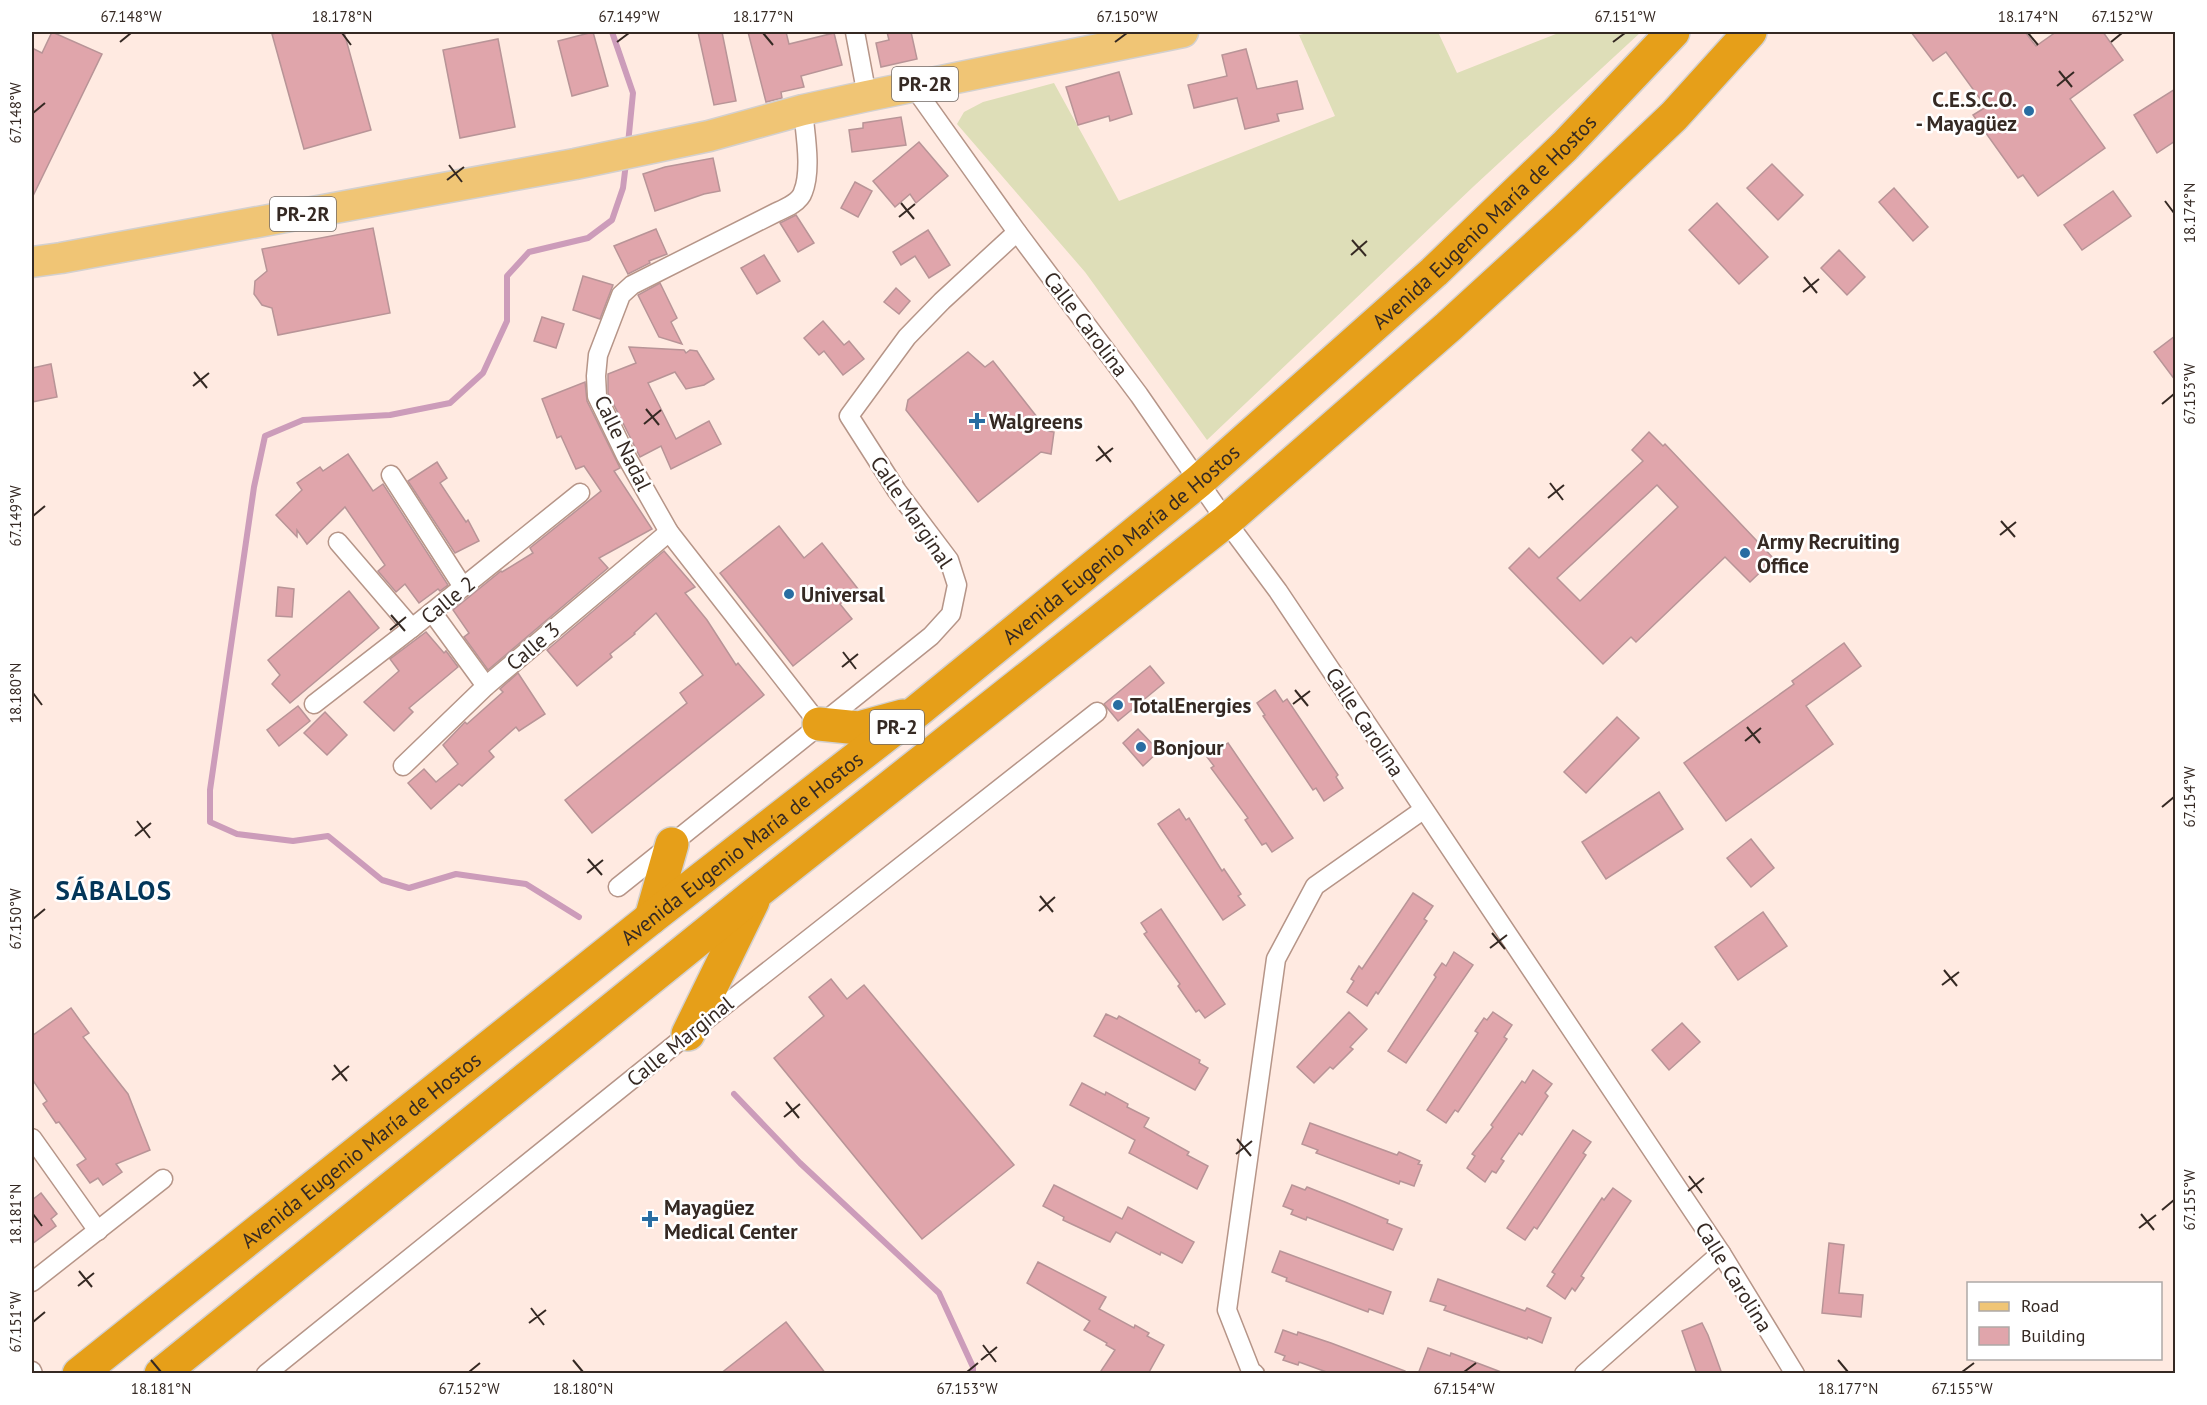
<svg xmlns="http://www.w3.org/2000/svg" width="2207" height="1405" viewBox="0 0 2207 1405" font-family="'PT Sans',sans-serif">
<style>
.grass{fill:#dedeb8}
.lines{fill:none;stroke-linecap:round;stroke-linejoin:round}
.stream{stroke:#cc9cba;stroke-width:6}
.building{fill:#e0a5ab;stroke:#b89497;stroke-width:1.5;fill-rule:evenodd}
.street-casing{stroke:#b69588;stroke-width:21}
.primary-casing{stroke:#d3d0cf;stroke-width:33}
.highway-casing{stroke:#d3d0cf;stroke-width:36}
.street{stroke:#fff;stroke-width:18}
.primary{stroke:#f0c575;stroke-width:30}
.highway{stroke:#e69f19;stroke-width:33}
.ticks{fill:none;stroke:#352923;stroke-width:2}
.poi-dot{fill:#296da2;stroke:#fff;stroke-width:2}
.labels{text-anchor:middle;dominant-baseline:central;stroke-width:5;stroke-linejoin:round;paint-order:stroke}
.shield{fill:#fff;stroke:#726965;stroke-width:1.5}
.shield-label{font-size:20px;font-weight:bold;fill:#352923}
.poi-label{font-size:21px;font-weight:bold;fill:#352923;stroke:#fff;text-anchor:start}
.street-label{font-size:21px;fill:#352923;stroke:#fff}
.district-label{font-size:27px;font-weight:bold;letter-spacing:1.5px;fill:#033659;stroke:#fff}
.neatline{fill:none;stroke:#352923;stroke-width:2}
.ticks-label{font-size:15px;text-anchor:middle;fill:#352923}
</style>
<rect width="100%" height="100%" fill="#ffeae1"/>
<polygon class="grass" points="1312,32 1438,32 1457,73 1561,32 1641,32 1474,186 1207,440 1085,272 957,124 964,112 983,102 1054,83 1119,201 1335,116 1299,35"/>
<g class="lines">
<g class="stream">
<polyline points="612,32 633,93 628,144"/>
<polyline points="579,917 526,884 456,874 409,888 382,880 328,836 293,841 237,834 210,822 210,790 254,487 265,436 303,420 390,415 450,403 483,373 507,321 507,276 529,252 588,238 612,220 623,188 626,163"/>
<polyline points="734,1094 800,1163 939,1293 973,1367 973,1374"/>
</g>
</g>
<g class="building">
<polygon points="52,32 102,54 32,198 32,48 42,53"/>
<polygon points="281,32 344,32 371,130 304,149 272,34"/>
<polygon points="593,32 608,86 572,96 558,41"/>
<polygon points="698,32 722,32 736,101 714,105"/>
<polygon points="748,32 786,32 789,44 834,33 842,65 801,76 804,87 781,92 782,98 766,102"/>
<polygon points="887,32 911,32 917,59 881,67 876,43 889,40"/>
<polygon points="1911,32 2025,32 2036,46 2056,32 2103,32 2123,60 2070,99 2105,148 2038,196 2023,175 2018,178 1973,115 1986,107 1946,52 1933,61"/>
<polygon points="498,39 515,127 460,138 443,50"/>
<polygon points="1246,49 1257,89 1297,81 1303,109 1277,114 1279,121 1245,129 1237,98 1194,108 1188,85 1227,76 1222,55"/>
<polygon points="1119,72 1132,114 1110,121 1109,116 1078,125 1066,87"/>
<polygon points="2175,89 2175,141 2157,153 2134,115"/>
<polygon points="901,117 906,145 852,152 849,130 863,128 863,123"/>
<polygon points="919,142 948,176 916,203 910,194 895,207 873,181"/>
<polygon points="713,158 720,191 704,194 655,211 643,174 665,167"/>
<polygon points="1772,164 1803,195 1778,220 1747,188"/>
<polygon points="855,182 872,191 858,217 841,208"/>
<polygon points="1894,188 1928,227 1913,241 1879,202"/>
<polygon points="2113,191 2131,216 2082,250 2064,225"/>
<polygon points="1717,203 1768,257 1739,284 1689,230"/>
<polygon points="796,215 814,243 798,252 780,223"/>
<polygon points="373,228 390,313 278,335 272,308 262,305 254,294 255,281 267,271 262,249"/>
<polygon points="656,229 667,254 649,261 650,263 628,274 614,246"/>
<polygon points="928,230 950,265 929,278 915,256 901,265 893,252"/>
<polygon points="1839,250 1865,277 1847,295 1821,268"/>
<polygon points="764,255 780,281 757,294 741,268"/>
<polygon points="583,276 613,285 600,319 573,310"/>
<polygon points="660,283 677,318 671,322 682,344 659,337 638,295"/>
<polygon points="896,288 910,301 899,314 884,302"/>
<polygon points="542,317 564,324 556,348 534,341"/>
<polygon points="823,321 844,345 849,341 864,359 843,375 824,351 819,355 804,338"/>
<polygon points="2175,336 2175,380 2154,352"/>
<polygon points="629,347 684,350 686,353 690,350 697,351 714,379 704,385 686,389 675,372 648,383 676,439 709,421 721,444 671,469 661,446 640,457 608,393 608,374 636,363"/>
<polygon points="968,352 985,367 993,361 1048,431 1054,432 1051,454 1041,452 978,502 906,410 908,400"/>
<polygon points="51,364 57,397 32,402 32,368"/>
<polygon points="585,382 587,401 620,468 614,471 652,529 599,558 608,568 488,670 464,637 469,633 453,610 501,571 502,572 533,553 530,548 601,491 584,466 576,469 561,436 557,438 542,399"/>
<path d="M 1649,432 L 1663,446 L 1665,444 L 1774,559 L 1750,582 L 1725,557 L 1636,642 L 1631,637 L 1603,664 L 1509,568 L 1529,548 L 1539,558 L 1643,461 L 1632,450 ZM 1657,485 L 1678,507 L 1580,601 L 1557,578 Z"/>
<polygon points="348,454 373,491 383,484 448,585 440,591 438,589 419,603 405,584 396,592 378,571 385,565 345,507 307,544 297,530 297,537 276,515 302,490 297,483 320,467 323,471"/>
<polygon points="437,462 447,478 440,483 466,522 468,520 479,541 455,553 408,481"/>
<polygon points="779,526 804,558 822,543 858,589 840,604 852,619 793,666 720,573"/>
<polygon points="664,551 695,587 685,593 707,620 736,665 738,663 764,695 592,833 565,800 687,703 680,693 703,675 656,613 634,633 635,634 610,654 612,657 577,686 547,650"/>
<polygon points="278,587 294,589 292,617 276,616"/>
<polygon points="349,591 379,628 290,703 272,684 280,675 268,660"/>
<polygon points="426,632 444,653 446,651 458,667 409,708 413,712 394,731 364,702 399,671 390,659"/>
<polygon points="1844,643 1861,666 1806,706 1833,744 1726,821 1684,763 1794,684 1792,681"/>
<polygon points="1150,666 1164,683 1118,721 1104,704"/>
<polygon points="518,673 545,714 519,731 516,727 489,751 494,757 462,786 459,784 431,809 408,783 424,769 436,782 458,764 443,745 465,722 467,724 503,692 500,689"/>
<polygon points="1275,690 1283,702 1287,699 1338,775 1336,777 1343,788 1324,801 1316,788 1313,790 1263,716 1265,715 1257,703"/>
<polygon points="298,706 310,721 279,746 267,730"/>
<polygon points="325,712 347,735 327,755 304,733"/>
<polygon points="1617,717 1639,738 1586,793 1564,772"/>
<polygon points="1138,729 1159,751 1143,766 1123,743"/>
<polygon points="1228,743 1293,838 1272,852 1266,843 1262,845 1245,820 1248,818 1211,768 1214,766 1207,757"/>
<polygon points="1659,792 1683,829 1606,879 1582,842"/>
<polygon points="1179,809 1186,820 1189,818 1222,871 1224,869 1241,894 1238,896 1245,905 1223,920 1158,824"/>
<polygon points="1751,839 1774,868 1751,887 1727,858"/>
<polygon points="1413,893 1433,906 1424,919 1427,921 1378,994 1376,992 1367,1006 1347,992 1354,981 1351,979 1359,966 1362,969"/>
<polygon points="1161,909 1225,1004 1205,1018 1199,1010 1196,1012 1178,986 1180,984 1144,934 1147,932 1141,923"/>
<polygon points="1763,912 1787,946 1738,980 1715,947"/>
<polygon points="1454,952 1473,965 1406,1063 1388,1051 1436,977 1434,975 1442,963 1446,966"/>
<polygon points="831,979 847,999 864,985 1014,1165 922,1239 774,1058 824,1016 809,997"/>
<polygon points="71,1008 89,1033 83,1037 128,1094 150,1150 116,1164 122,1172 103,1185 98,1178 90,1183 77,1165 86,1159 59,1122 56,1123 43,1104 47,1101 32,1079 32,1036"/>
<polygon points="1349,1012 1367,1029 1350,1047 1353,1049 1333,1069 1330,1067 1314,1083 1297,1067"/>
<polygon points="1493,1012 1512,1025 1504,1037 1507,1039 1458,1112 1455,1110 1446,1123 1427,1110 1478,1033 1475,1031 1484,1018 1487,1020"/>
<polygon points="1106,1014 1117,1019 1119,1016 1200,1060 1199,1063 1208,1068 1195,1090 1094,1036"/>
<polygon points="1682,1023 1700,1042 1669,1070 1652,1050"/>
<polygon points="1533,1070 1552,1084 1545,1093 1548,1096 1522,1135 1519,1133 1501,1159 1504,1161 1496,1173 1492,1171 1485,1182 1467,1168 1475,1156 1472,1154 1493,1127 1491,1125 1522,1081 1525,1083"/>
<polygon points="1082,1083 1105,1095 1106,1092 1128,1104 1127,1107 1149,1118 1144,1127 1189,1152 1187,1155 1208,1166 1197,1189 1129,1153 1135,1140 1070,1105"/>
<polygon points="1310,1123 1397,1155 1399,1152 1420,1161 1418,1164 1422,1165 1414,1186 1400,1181 1399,1184 1316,1153 1318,1150 1302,1144"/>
<polygon points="1573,1130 1591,1142 1583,1153 1586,1155 1537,1229 1534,1227 1525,1240 1507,1228"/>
<polygon points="1054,1185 1122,1219 1128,1207 1194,1242 1182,1263 1161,1252 1160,1255 1116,1232 1110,1242 1063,1220 1064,1217 1043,1206"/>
<polygon points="1292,1185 1305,1190 1307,1187 1345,1202 1388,1220 1387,1223 1402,1229 1393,1250 1307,1217 1306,1220 1291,1214 1293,1210 1283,1206"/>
<polygon points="1613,1188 1631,1201 1581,1276 1584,1278 1575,1291 1572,1288 1565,1299 1547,1286 1555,1274 1552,1272 1602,1198 1604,1200"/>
<polygon points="41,1193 57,1214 51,1219 56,1226 32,1244 32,1200"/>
<polygon points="1829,1243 1844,1245 1839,1293 1863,1295 1861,1317 1822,1313"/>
<polygon points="1280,1251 1391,1292 1383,1314 1369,1309 1368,1312 1286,1281 1287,1278 1272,1272"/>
<polygon points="1038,1262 1106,1297 1099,1309 1134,1328 1135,1325 1149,1333 1147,1336 1164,1345 1148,1374 1099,1374 1115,1350 1106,1345 1107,1343 1084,1330 1090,1321 1027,1283"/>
<polygon points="1438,1279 1525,1311 1527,1308 1551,1318 1542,1343 1528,1337 1527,1339 1444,1310 1446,1306 1430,1301"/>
<polygon points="786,1322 826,1374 720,1374"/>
<polygon points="1702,1323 1708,1335 1722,1374 1697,1374 1682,1331"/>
<polygon points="1283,1330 1297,1335 1298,1332 1331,1343 1405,1371 1405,1374 1332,1374 1299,1362 1298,1365 1283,1360 1285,1356 1275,1352"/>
<polygon points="1428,1348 1450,1356 1451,1353 1501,1372 1500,1374 1418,1374"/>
</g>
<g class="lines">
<g class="street-casing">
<g id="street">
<polyline points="855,32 867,96"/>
<polyline points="913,86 1017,232 1139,395 1226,521 1278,591 1721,1253 1795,1374"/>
<path d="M 803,110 C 805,133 812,170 803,192 C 800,202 786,208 777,212 L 632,285 L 621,295 L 598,355 L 596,376 L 597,396 L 626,456 L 669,532 L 819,724"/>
<polyline points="391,475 463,587"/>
<polyline points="338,542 412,628"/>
<polyline points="432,612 486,686"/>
<polyline points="314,704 412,628 580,493"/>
<polyline points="403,766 486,686 669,532"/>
<polyline points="618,887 931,636 951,614 957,585 949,560 897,491 849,416 907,337 942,301 1017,232"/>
<polyline points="32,1138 98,1231"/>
<polyline points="32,1282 163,1179"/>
<polyline points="32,1371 33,1374"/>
<polyline points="266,1374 688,1034 1097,712"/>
<polyline points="1255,1374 1251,1371 1227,1310 1276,959 1315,886 1423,810"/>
<polyline points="1584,1374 1721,1253"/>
</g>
</g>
<g class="primary-casing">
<polyline id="primary" points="32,262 61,258 575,164 709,136 803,110 867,96 1183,32"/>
</g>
<g class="highway-casing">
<g id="highway">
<polyline points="819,724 859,728 903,716"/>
<polyline points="651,918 672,844"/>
<polyline points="688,1034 753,901"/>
<path id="s1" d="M 79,1374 L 651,918 L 916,712 L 1199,481 L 1434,272 L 1565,146 L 1673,32"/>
<polyline points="161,1374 756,893 1226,521 1448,327 1567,218 1674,116 1750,32"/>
</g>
</g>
<use href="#street" class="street"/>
<use href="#primary" class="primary"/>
<use href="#highway" class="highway"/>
</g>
<path class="ticks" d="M 342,33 L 351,45M 763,33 L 773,45M 2028,33 L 2038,45M 120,42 L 131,33M 617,42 L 629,33M 1115,42 L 1127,33M 1613,42 L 1625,33M 2111,42 L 2122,33M 2059,71 L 2072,87M 2057,86 L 2074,72M 33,113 L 45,103M 449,165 L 462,182M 447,180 L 464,167M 2165,201 L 2174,213M 901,203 L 914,219M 899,217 L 915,204M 1352,240 L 1366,256M 1351,255 L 1367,241M 1804,277 L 1817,293M 1803,292 L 1819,279M 194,372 L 207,388M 193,386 L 209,373M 2162,404 L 2174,394M 646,409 L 659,425M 644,424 L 661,410M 1098,446 L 1111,462M 1096,461 L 1113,448M 1550,483 L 1563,500M 1548,498 L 1564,485M 33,516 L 45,506M 2001,521 L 2015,537M 2000,535 L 2016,522M 391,615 L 405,631M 390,630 L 406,617M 843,652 L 856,669M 842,667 L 858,654M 1295,690 L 1308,706M 33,693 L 42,705M 1293,704 L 1310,691M 1747,727 L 1760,743M 1745,741 L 1761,728M 2162,807 L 2174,797M 137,821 L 150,838M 135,836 L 151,823M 588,859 L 602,875M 587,873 L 603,860M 1040,896 L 1053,912M 1039,911 L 1055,897M 33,919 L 45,909M 1492,933 L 1505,949M 1490,948 L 1507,935M 1944,970 L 1957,986M 1942,985 L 1959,972M 334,1065 L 347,1081M 332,1080 L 349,1066M 786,1102 L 799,1118M 784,1117 L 800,1104M 1237,1139 L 1251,1156M 1236,1154 L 1252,1141M 1689,1176 L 1702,1193M 1688,1191 L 1704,1178M 2162,1210 L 2174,1200M 33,1214 L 42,1226M 2141,1214 L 2154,1230M 2139,1228 L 2156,1215M 79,1271 L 92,1287M 78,1286 L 94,1273M 531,1308 L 544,1325M 33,1322 L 45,1312M 529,1323 L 546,1310M 983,1345 L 996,1362M 151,1360 L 161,1372M 573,1360 L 583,1372M 981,1360 L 997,1347M 1838,1360 L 1848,1372M 469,1372 L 480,1363M 967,1372 L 978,1363M 1464,1372 L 1476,1363M 1962,1372 L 1974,1363"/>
<g class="poi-dot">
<circle cx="2029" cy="111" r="6"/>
<path d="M974 412h6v6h6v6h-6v6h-6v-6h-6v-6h6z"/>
<circle cx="1745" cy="553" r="6"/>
<circle cx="789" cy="594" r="6"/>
<circle cx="1118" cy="705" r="6"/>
<circle cx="1141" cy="747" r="6"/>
<path d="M647 1210h6v6h6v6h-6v6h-6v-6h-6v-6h6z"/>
</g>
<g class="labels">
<g class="shield">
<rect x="892" y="67" width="66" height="34" rx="4.5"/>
<rect x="270" y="197" width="66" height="34" rx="4.5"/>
<rect x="870" y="710" width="54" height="34" rx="4.5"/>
</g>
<g class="shield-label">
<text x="925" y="84">PR-2R</text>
<text x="303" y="214">PR-2R</text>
<text x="897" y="727">PR-2</text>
</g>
<g class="poi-label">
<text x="2017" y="99" text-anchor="end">C.E.S.C.O.<tspan x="2017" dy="24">- Mayagüez</tspan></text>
<text x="989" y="421">Walgreens</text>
<text x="1757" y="541">Army Recruiting<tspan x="1757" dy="24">Office</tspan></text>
<text x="801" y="594">Universal</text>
<text x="1130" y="705">TotalEnergies</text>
<text x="1153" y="747">Bonjour</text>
<text x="664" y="1207">Mayagüez<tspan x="664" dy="24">Medical Center</tspan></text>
</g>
<g class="street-label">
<text stroke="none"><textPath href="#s1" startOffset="1818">Avenida Eugenio María de Hostos</textPath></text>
<text transform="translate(1086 324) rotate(53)">Calle Carolina</text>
<text transform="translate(623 443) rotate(64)">Calle Nadal</text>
<text transform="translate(912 512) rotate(56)">Calle Marginal</text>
<text stroke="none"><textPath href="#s1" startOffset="1332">Avenida Eugenio María de Hostos</textPath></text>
<text transform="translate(448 600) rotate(-39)">Calle 2</text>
<text transform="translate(533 646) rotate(-40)">Calle 3</text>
<text transform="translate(1365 722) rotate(57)">Calle Carolina</text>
<text stroke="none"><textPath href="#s1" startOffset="846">Avenida Eugenio María de Hostos</textPath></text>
<text transform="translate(680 1041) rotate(-39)">Calle Marginal</text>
<text stroke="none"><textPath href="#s1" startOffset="360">Avenida Eugenio María de Hostos</textPath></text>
<text transform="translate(1734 1277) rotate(58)">Calle Carolina</text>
</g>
<g class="district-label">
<text x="114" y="890">SÁBALOS</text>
</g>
</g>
<rect width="2207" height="1405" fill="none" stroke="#ffffff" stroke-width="66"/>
<rect x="1967" y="1282" width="195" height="78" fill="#ffffff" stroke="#aea9a7" stroke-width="1.5"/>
<rect x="1979" y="1302" width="30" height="9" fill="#f0c575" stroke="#aea9a7" stroke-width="1.5"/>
<text x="2021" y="1312" font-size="18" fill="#352923">Road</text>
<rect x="1979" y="1327" width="30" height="18" fill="#e0a5ab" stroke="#aea9a7" stroke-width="1.5"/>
<text x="2021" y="1342" font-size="18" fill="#352923">Building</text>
<rect x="33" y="33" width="2141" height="1339" class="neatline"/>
<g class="ticks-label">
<text x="131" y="22">67.148°W</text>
<text x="342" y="22">18.178°N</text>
<text x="629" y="22">67.149°W</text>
<text x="763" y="22">18.177°N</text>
<text x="1127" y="22">67.150°W</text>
<text x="1625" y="22">67.151°W</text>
<text x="2028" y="22">18.174°N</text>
<text x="2122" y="22">67.152°W</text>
<text transform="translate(16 113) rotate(-90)" y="5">67.148°W</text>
<text transform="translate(2190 213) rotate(-90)" y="5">18.174°N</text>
<text transform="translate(2190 394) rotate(-90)" y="5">67.153°W</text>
<text transform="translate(16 516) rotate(-90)" y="5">67.149°W</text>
<text transform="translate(16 693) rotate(-90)" y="5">18.180°N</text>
<text transform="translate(2190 797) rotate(-90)" y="5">67.154°W</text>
<text transform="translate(16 919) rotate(-90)" y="5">67.150°W</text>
<text transform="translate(2190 1200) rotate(-90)" y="5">67.155°W</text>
<text transform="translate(16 1214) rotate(-90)" y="5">18.181°N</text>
<text transform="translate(16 1322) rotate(-90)" y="5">67.151°W</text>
<text x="161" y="1394">18.181°N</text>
<text x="469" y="1394">67.152°W</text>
<text x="583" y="1394">18.180°N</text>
<text x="967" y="1394">67.153°W</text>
<text x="1464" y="1394">67.154°W</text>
<text x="1848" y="1394">18.177°N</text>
<text x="1962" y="1394">67.155°W</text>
</g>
</svg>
